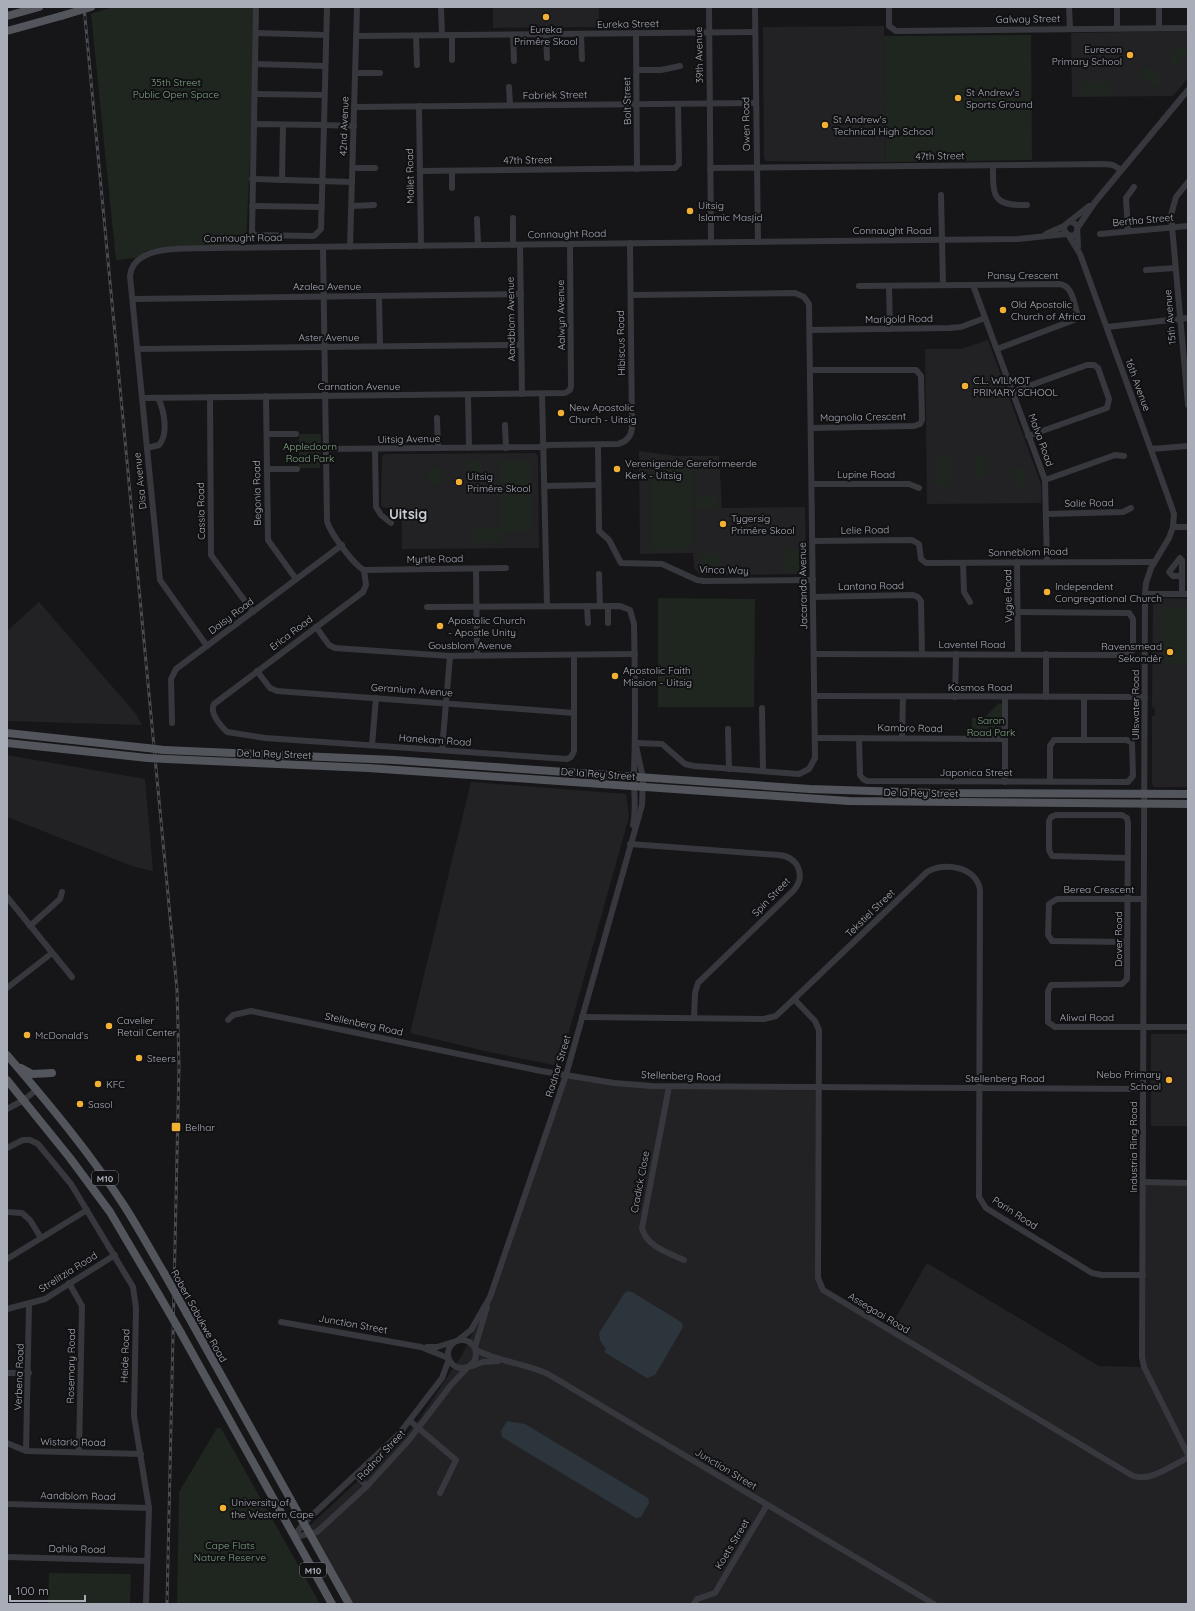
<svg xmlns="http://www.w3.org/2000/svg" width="1195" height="1611" viewBox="0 0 1195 1611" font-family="Quicksand,sans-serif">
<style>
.built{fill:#222225}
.green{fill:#1e261f}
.water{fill:#2c353c}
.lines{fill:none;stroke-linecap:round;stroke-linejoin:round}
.minor{stroke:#37383d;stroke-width:6}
.major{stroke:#53555c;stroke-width:8}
.rail-casing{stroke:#4a4c52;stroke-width:3}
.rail{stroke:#111113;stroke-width:1.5;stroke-dasharray:4.5;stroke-linecap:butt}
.major-bridge{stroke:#53555c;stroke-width:8}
.poi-dot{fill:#f2b134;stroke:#111113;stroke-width:1.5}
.labels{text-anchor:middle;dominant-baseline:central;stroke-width:4;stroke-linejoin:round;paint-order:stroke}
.shield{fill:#111113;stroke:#7b7e86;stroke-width:1}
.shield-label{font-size:9px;font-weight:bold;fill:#a8adb8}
.street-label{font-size:10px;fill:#a8adb8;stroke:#111113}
.poi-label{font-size:10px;fill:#a8adb8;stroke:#111113;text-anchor:start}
.park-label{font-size:10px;fill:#7fa381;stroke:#111113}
.district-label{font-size:14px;font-weight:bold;fill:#c9ccd4;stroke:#111113}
</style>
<rect width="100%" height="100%" fill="#161618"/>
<g class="built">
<polygon points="493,7 599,7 599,27 493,28"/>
<polygon points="884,26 886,162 766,161 764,157 763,27"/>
<polygon points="1188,31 1188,78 1173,96 1072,97 1071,33"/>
<polygon points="988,340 1041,484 1041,503 927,504 925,349 961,349"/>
<polygon points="639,451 677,456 719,456 722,508 805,507 806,574 701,575 694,568 693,553 640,554"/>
<polygon points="535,453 538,456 539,548 402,549 402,516 397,510 382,507 381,505 382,456 386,454"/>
<polygon points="1153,598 1188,599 1188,787 1154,787 1152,784 1152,716 1155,715 1155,709 1152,706"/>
<polygon points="39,602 136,714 142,725 7,721 7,631"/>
<polygon points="7,755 145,779 153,871 132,866 7,817"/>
<polygon points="471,782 626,794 629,817 561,1060 553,1065 489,1052 410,1033"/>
<rect x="1151" y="1034" width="37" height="92"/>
<polygon points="565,1076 614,1083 818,1089 819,1285 888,1331 927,1263 1099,1366 1144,1367 1143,1183 1188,1183 1188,1604 349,1604 307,1528 399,1443 420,1418 462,1355 490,1297"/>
</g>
<g class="green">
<polygon points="113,7 257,7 246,245 166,249 146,251 135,258 116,260 91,14"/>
<polygon points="1031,35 1032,160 886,162 884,36"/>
<polygon points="1181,44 1188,51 1175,67 1168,61"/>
<polygon points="1145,64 1163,79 1156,88 1138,73"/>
<rect x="1083" y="82" width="26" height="13"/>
<polygon points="299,434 321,434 320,468 299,468"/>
<polygon points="974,455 986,455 986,478 975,478"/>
<rect x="937" y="458" width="13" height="27"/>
<polygon points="469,460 482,460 482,480 470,480 474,479 474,473 469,473"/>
<polygon points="500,460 531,460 532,532 500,532 500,542 473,542 473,529 501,528"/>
<polygon points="1023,467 1025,489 1022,489 1016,483 1011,468"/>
<rect x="428" y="468" width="13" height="16"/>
<polygon points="653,468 692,469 691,550 651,550"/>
<polygon points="717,495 717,509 696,509 696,496"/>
<polygon points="789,548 792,552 798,551 801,557 804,558 804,568 801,572 783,572 783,549"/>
<polygon points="701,554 722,554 722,567 701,568"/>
<polygon points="658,598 755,599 754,707 658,707"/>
<rect x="1162" y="607" width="26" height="57"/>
<polygon points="999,703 1003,704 1002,735 1000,737 972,737 972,718 984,718"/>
<polygon points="217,1428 221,1428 320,1604 177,1604 179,1492"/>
<polygon points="49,1573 131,1574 130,1604 48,1604"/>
</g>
<g class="water">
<polygon points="627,1291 632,1292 681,1322 683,1325 682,1329 655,1375 647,1378 604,1352 606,1349 600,1340 599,1333 624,1294"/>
<polygon points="507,1421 525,1424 648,1498 649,1503 641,1517 636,1518 502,1437 501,1431"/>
</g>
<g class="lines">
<g class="minor">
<polyline points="327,7 324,125 354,126"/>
<polyline points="441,7 442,35"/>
<polyline points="709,7 711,242"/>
<polyline points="755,7 758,242"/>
<polyline points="889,7 889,26 896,31 1188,28"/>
<polyline points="1069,7 1070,29"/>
<polyline points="1117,7 1117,28"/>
<polyline points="1159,7 1159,28"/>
<polyline points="256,33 325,35"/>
<polyline points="636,33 637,169"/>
<polyline points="546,34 547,58"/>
<polyline points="581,34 582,59"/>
<polyline points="452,35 452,60"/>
<polyline points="513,35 514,61"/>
<polyline points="357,36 755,32"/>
<polyline points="416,36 417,65"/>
<polyline points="255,64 325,66"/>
<polyline points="637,70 661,70 680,66"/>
<polyline points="356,73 380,73"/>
<polyline points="509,87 510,105"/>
<polyline points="255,94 324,95"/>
<polyline points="419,106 421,246"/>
<polyline points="355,107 756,103"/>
<polygon points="254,124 324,125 321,229 314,236 255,235 252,232"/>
<polyline points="254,124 256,7"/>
<path d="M 993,165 C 993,196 992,206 1027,205"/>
<polyline points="353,168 375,168"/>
<polyline points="710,168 1105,164 1113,165 1121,170"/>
<polyline points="420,171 675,168 679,164 678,104"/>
<polyline points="452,171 452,188"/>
<polyline points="252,179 352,182"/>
<polyline points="282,180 283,125"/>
<polyline points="1188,182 1176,197 1171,215 1188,405"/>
<polyline points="941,195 943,285"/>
<polyline points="252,206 322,207"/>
<polyline points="352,206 374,205"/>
<polyline points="513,218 513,245"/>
<polyline points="477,219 478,245"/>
<polyline points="1070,221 1089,206"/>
<polyline points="1078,227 1095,202 1188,90"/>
<polyline points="1128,231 1126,198 1134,187"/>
<polyline points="1077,232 1073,236 1068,235 1064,230 1064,226 1070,221 1077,225 1078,247"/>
<polyline points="1046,234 1064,226"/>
<polyline points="1100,234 1188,226"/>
<polyline points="1069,236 1080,254 1167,494 1174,514 1173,527 1169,538 1151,568 1146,583 1145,594 1142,1357 1144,1367 1188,1455"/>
<polyline points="520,245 522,394"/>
<path d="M 323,247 L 327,521 C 330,533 354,565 364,570"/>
<polyline points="350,247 357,7"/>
<polyline points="1146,270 1175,268"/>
<polyline points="973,285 1045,480 1047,562"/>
<path d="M 859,286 L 1059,284 C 1072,285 1074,302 1077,313 L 1074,320 L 997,349"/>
<polyline points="889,286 890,329"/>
<polyline points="631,295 795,293 804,297 809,304 815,758 809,769 799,774 694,766 685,764 662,744 636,743"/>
<polyline points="379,296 380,346"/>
<polyline points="133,299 521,294"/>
<polyline points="1107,327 1188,318"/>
<polyline points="810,330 949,328 961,327 985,318"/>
<polyline points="137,349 521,345"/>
<polyline points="811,370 916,370 921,376 922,420 920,424 914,426 811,428"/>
<polyline points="1012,392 1087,365 1094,365 1098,368 1109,399 1107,408 1028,436"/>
<polyline points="542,394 547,605"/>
<polyline points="468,395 469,448"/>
<polyline points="266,396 268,540 296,579"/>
<polyline points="210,397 211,555 253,612"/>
<polyline points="142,398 565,393 570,390 571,386 570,244"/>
<polyline points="437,418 438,448"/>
<polyline points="505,425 506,448"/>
<polyline points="267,434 296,434"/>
<polyline points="598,445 599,531 609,540 621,563 662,564 697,580 704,581 813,580"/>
<path d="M 147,448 L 159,445 C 169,434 164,410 158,398"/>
<path d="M 325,449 L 539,447 L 549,445 L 618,444 C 626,442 631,437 632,428 L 630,243"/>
<polyline points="375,449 376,507 381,515 391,523"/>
<polyline points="1151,449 1188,446"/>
<polyline points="267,469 297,469"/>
<polyline points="1045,480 1115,455 1124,456"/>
<polyline points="812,484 909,484 919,488"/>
<polyline points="545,486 598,485"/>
<polyline points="1046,514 1123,512 1131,508"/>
<polyline points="1173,527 1188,527"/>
<polyline points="813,541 912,540 919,544 921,559 926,563 1154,562"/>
<polyline points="1017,562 1018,654"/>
<polyline points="963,563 964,592 970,602"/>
<polyline points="476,569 477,655"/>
<path d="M 364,570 L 366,585 L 363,592 L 214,704 C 209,713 220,725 227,732 L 265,738 L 567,759 L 571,757 L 574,751 L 574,655"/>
<polyline points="364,570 506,568"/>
<polyline points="599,574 600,606"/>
<polyline points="1145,594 1188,594"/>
<polyline points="1182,594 1182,560 1180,558 1169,572 1173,576 1182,576"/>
<polyline points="813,597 913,595 918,597 921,601 922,654"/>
<polyline points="587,606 588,623"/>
<path d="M 427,607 L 620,606 L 630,610 L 634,624 C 635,673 636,721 634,770 C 633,789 637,807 633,825"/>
<polyline points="608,623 608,606"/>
<polyline points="316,627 329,645 335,648 450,656 635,654"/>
<path d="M 207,646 L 160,580 L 130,276 C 133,243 189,249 213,248 L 1018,239 L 1066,234"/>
<polyline points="814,654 1126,655 1133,650 1133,619 1129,613 1018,612"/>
<polyline points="257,671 270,688 277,691 574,713"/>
<polyline points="814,696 1145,697"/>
<polyline points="955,697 956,654"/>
<polyline points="1046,697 1046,654"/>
<polyline points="762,708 763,771"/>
<polyline points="172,723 171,679 176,669 342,545"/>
<polyline points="728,729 729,769"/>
<polyline points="815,738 1005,739"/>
<path d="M 859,738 L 860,775 L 863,779 L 867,781 C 954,782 1040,782 1126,782 L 1128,782 L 1133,776 L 1132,743 L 1127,740 L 1054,740 L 1050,746 L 1050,782"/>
<polyline points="902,738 903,696"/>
<polyline points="1084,740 1084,697"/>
<polyline points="372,745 376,698"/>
<polyline points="442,750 450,656"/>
<polyline points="1005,782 1005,697"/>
<path d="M 630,844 L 779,855 C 798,857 806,875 794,890 L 698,983 L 695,993 L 694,1018"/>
<polyline points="1128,858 1052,856 1049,850 1049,821 1051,817 1056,815 1122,815 1127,818 1128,823 1127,979 1122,984 1051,985 1048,991 1048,1022 1055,1027 1188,1027"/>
<polyline points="7,897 72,977"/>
<polyline points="30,926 60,899 62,892"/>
<polyline points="1127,942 1052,941 1048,935 1049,904 1057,899 1144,899"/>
<polyline points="7,988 52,953"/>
<path d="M 794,999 L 815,1021 L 819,1030 L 818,1278 L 823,1290 L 1133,1476 C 1151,1482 1172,1465 1188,1458"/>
<path d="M 582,1017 L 764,1019 L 776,1016 L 794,999 L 927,872 C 944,861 977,867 980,890 L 979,1197 L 986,1208 L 994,1213 L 1092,1273 L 1102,1275 L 1143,1275"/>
<polyline points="228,1020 233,1015 251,1011 541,1071 614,1083 652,1086 1144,1089"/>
<path d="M 669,1087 L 642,1228 C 646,1246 668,1253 684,1260"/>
<polyline points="7,1109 24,1100 36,1090"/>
<polyline points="7,1148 23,1140 30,1140 38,1144 71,1184 133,1287 136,1308 134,1416 149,1508 146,1604"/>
<polyline points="1143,1182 1188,1183"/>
<polyline points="7,1212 22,1213 30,1220 41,1238"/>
<polyline points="7,1259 87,1210"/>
<polyline points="69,1283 82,1306 79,1452"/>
<polyline points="7,1309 45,1299 115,1255"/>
<polyline points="281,1322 421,1347 448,1358"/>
<circle cx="462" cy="1354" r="14"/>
<polyline points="457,1341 471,1330 490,1297 566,1075 642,805 643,778 636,746"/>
<polyline points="427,1347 437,1347 453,1342"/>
<polyline points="475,1347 487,1307"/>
<path d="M 476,1350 C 499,1362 525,1363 548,1374 L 934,1604"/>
<polyline points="472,1366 483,1362 498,1361"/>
<polyline points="7,1373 29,1373"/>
<polyline points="410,1421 456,1460 440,1493"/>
<polyline points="7,1443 26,1451 141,1454"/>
<polyline points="26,1451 29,1304"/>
<polyline points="356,1475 367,1486"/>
<polyline points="7,1504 149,1508"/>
<polyline points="294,1536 304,1523 399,1434 442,1378 449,1359"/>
<polyline points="295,1537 317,1532 367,1486 409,1440 451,1385 468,1367"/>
<polyline points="7,1557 147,1561"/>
<polyline points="694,1604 697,1599 715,1593 767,1505"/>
</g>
<g class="major">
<polyline points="7,16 39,7"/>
<polyline points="7,31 61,16"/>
<polyline points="7,733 147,748"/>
<polyline points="7,743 148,758"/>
<polyline points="164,750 394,760 810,789 934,793 1188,794"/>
<polyline points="166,759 368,768 849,801 1188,804"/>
<path d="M 7,1055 C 49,1104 90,1153 125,1207 C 139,1229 151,1251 164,1273"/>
<polyline points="21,1068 32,1074 52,1073"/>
<polyline points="7,1080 70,1158 110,1212 159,1295"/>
<polyline points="187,1314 349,1604"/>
<polyline points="181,1333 332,1604"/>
</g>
<g class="rail-casing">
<polyline id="rail" points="84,7 177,990 179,1066 167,1604"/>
</g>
<use href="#rail" class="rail"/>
<g class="major-bridge">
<polyline points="61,16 91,7"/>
<polyline points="147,748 164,750"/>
<polyline points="148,758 166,759"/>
<polyline points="164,1273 187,1314"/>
<polyline points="159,1295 181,1333"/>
</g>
</g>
<g class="poi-dot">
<circle cx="546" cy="17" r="4"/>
<circle cx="1130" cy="55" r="4"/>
<circle cx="958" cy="98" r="4"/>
<circle cx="825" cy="125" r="4"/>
<circle cx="690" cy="211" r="4"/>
<circle cx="1003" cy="310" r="4"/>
<circle cx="965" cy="386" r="4"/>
<circle cx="561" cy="413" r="4"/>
<circle cx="617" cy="469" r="4"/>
<circle cx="459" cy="482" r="4"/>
<circle cx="723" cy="524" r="4"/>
<circle cx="1047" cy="592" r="4"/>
<circle cx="440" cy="626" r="4"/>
<circle cx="1170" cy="652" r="4"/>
<circle cx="615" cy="676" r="4"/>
<circle cx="109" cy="1026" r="4"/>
<circle cx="27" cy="1035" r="4"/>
<circle cx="139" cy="1058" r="4"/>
<circle cx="1169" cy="1080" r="4"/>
<circle cx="98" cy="1084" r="4"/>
<circle cx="80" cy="1104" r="4"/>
<rect x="171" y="1122" width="10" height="10" rx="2"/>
<circle cx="223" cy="1508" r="4"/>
</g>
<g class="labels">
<g class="shield">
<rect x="92" y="1171" width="26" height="14" rx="3"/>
<rect x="300" y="1563" width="26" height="14" rx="3"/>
</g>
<g class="shield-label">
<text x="105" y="1178">M10</text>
<text x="313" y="1570">M10</text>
</g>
<g class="street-label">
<text transform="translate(1028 19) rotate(-1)">Galway Street</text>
<text transform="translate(628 24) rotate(-1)">Eureka Street</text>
<text transform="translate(699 55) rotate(-91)">39th Avenue</text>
<text transform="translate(555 95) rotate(-1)">Fabriek Street</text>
<text transform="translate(627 101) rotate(-91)">Bolt Street</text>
<text transform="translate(746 124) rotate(-91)">Owen Road</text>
<text transform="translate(344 126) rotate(-88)">42nd Avenue</text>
<text transform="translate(940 156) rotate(-1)">47th Street</text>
<text transform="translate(528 160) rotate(-1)">47th Street</text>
<text transform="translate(410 176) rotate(-91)">Mallet Road</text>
<text transform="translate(1143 220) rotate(-5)">Bertha Street</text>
<text x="892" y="230">Connaught Road</text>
<text transform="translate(567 234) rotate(-1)">Connaught Road</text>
<text transform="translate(243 238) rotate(-1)">Connaught Road</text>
<text x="1023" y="275">Pansy Crescent</text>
<text x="327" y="286">Azalea Avenue</text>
<text transform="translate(561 315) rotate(-91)">Aalwyn Avenue</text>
<text transform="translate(1170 317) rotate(-95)">15th Avenue</text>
<text transform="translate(511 319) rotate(-91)">Aandblom Avenue</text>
<text transform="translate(899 319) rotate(-1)">Marigold Road</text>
<text x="329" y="337">Aster Avenue</text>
<text transform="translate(621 343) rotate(-91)">Hibiscus Road</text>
<text transform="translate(1138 385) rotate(70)">16th Avenue</text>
<text x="359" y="386">Carnation Avenue</text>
<text transform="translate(863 417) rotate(-1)">Magnolia Crescent</text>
<text transform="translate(409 439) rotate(-1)">Uitsig Avenue</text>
<text transform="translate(1041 440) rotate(70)">Malva Road</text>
<text x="866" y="474">Lupine Road</text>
<text transform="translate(140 481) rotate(-96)">Disa Avenue</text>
<text transform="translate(257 493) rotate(-91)">Begonia Road</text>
<text transform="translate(1089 503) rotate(-1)">Salie Road</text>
<text transform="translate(201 511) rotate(-91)">Cassia Road</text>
<text transform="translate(865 530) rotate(-1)">Lelie Road</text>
<text transform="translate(1028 552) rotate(-1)">Sonneblom Road</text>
<text transform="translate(435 559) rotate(-1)">Myrtle Road</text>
<text transform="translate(724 570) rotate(2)">Vinca Way</text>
<text transform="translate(803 586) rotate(-91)">Jacaranda Avenue</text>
<text transform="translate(871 586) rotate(-1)">Lantana Road</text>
<text transform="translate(1008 596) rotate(-91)">Vygie Road</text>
<text transform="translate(231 616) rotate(-37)">Daisy Road</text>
<text transform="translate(291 633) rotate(-37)">Erica Road</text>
<text x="972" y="644">Laventel Road</text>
<text x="470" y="645">Gousblom Avenue</text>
<text x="980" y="687">Kosmos Road</text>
<text transform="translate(412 690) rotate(4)">Geranium Avenue</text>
<text transform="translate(1135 705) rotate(-90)">Ullswater Road</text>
<text transform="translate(910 728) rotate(1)">Kambro Road</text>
<text transform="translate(435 740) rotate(4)">Hanekam Road</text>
<text transform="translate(274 754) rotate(2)">De la Rey Street</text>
<text x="976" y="772">Japonica Street</text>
<text transform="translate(598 774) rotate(4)">De la Rey Street</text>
<text transform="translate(921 793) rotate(1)">De la Rey Street</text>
<text x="1099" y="889">Berea Crescent</text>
<text transform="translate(771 897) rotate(-46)">Spin Street</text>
<text transform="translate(870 913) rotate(-44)">Tekstiel Street</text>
<text transform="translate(1118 939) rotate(-90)">Dover Road</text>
<text x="1087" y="1017">Aliwal Road</text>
<text transform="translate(364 1024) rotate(12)">Stellenberg Road</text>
<text transform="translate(558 1066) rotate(-73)">Radnor Street</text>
<text transform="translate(681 1076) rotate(2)">Stellenberg Road</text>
<text x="1005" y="1078">Stellenberg Road</text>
<text transform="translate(1133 1147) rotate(-90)">Industria Ring Road</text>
<text transform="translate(640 1182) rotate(-79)">Cradick Close</text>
<text transform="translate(1015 1213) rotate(33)">Parin Road</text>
<text transform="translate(68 1272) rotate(-32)">Strelitzia Road</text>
<text transform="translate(879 1313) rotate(31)">Assegaai Road</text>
<text transform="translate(199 1316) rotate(61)">Robert Sobukwe Road</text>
<text transform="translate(353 1324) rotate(10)">Junction Street</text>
<text transform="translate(125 1356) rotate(-88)">Heide Road</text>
<text transform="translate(71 1366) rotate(-89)">Rosemary Road</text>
<text transform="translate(19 1377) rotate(-88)">Verbena Road</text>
<text transform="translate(73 1442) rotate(1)">Wistaria Road</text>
<text transform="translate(381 1455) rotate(-47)">Radnor Street</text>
<text transform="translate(726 1469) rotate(31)">Junction Street</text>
<text transform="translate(78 1496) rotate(1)">Aandblom Road</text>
<text transform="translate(732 1544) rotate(-59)">Koets Street</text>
<text transform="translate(77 1549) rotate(1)">Dahlia Road</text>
</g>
<g class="poi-label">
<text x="546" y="29" text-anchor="middle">Eureka<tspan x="546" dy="12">Primêre Skool</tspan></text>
<text x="1122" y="49" text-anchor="end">Eurecon<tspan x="1122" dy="12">Primary School</tspan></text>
<text x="966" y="92">St Andrew's<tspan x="966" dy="12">Sports Ground</tspan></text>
<text x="833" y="119">St Andrew's<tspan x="833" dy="12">Technical High School</tspan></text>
<text x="698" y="205">Uitsig<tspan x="698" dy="12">Islamic Masjid</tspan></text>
<text x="1011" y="304">Old Apostolic<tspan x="1011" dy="12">Church of Africa</tspan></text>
<text x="973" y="380">C.L. WILMOT<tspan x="973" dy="12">PRIMARY SCHOOL</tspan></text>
<text x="569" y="407">New Apostolic<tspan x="569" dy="12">Church - Uitsig</tspan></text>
<text x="625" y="463">Verenigende Gereformeerde<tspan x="625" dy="12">Kerk - Uitsig</tspan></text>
<text x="467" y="476">Uitsig<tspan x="467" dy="12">Primêre Skool</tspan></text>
<text x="731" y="518">Tygersig<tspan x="731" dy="12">Primêre Skool</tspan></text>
<text x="1055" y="586">Independent<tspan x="1055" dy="12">Congregational Church</tspan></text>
<text x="448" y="620">Apostolic Church<tspan x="448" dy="12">- Apostle Unity</tspan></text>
<text x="1162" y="646" text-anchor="end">Ravensmead<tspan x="1162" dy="12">Sekondêr</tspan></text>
<text x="623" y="670">Apostolic Faith<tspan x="623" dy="12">Mission - Uitsig</tspan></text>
<text x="117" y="1020">Cavelier<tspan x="117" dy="12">Retail Center</tspan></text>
<text x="35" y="1035">McDonald's</text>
<text x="147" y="1058">Steers</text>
<text x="1161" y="1074" text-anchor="end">Nebo Primary<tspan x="1161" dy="12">School</tspan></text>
<text x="106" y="1084">KFC</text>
<text x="88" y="1104">Sasol</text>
<text x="185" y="1127">Belhar</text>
<text x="231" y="1502">University of<tspan x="231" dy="12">the Western Cape</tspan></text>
</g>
<g class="park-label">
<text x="176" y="82">35th Street<tspan x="176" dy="12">Public Open Space</tspan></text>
<text x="310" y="446">Appledoorn<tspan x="310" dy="12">Road Park</tspan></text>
<text x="991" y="720">Saron<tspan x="991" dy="12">Road Park</tspan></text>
<text x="230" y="1545">Cape Flats<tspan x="230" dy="12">Nature Reserve</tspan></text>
</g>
<g class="district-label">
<text x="408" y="514">Uitsig</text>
</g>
</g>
<rect width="1195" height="1611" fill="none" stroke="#a8adb8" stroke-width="16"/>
<path d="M10 1595v6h75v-6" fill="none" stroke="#a8adb8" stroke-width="2"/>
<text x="16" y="1595" font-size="12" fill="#a8adb8" stroke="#111113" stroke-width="3" paint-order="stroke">100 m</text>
</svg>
